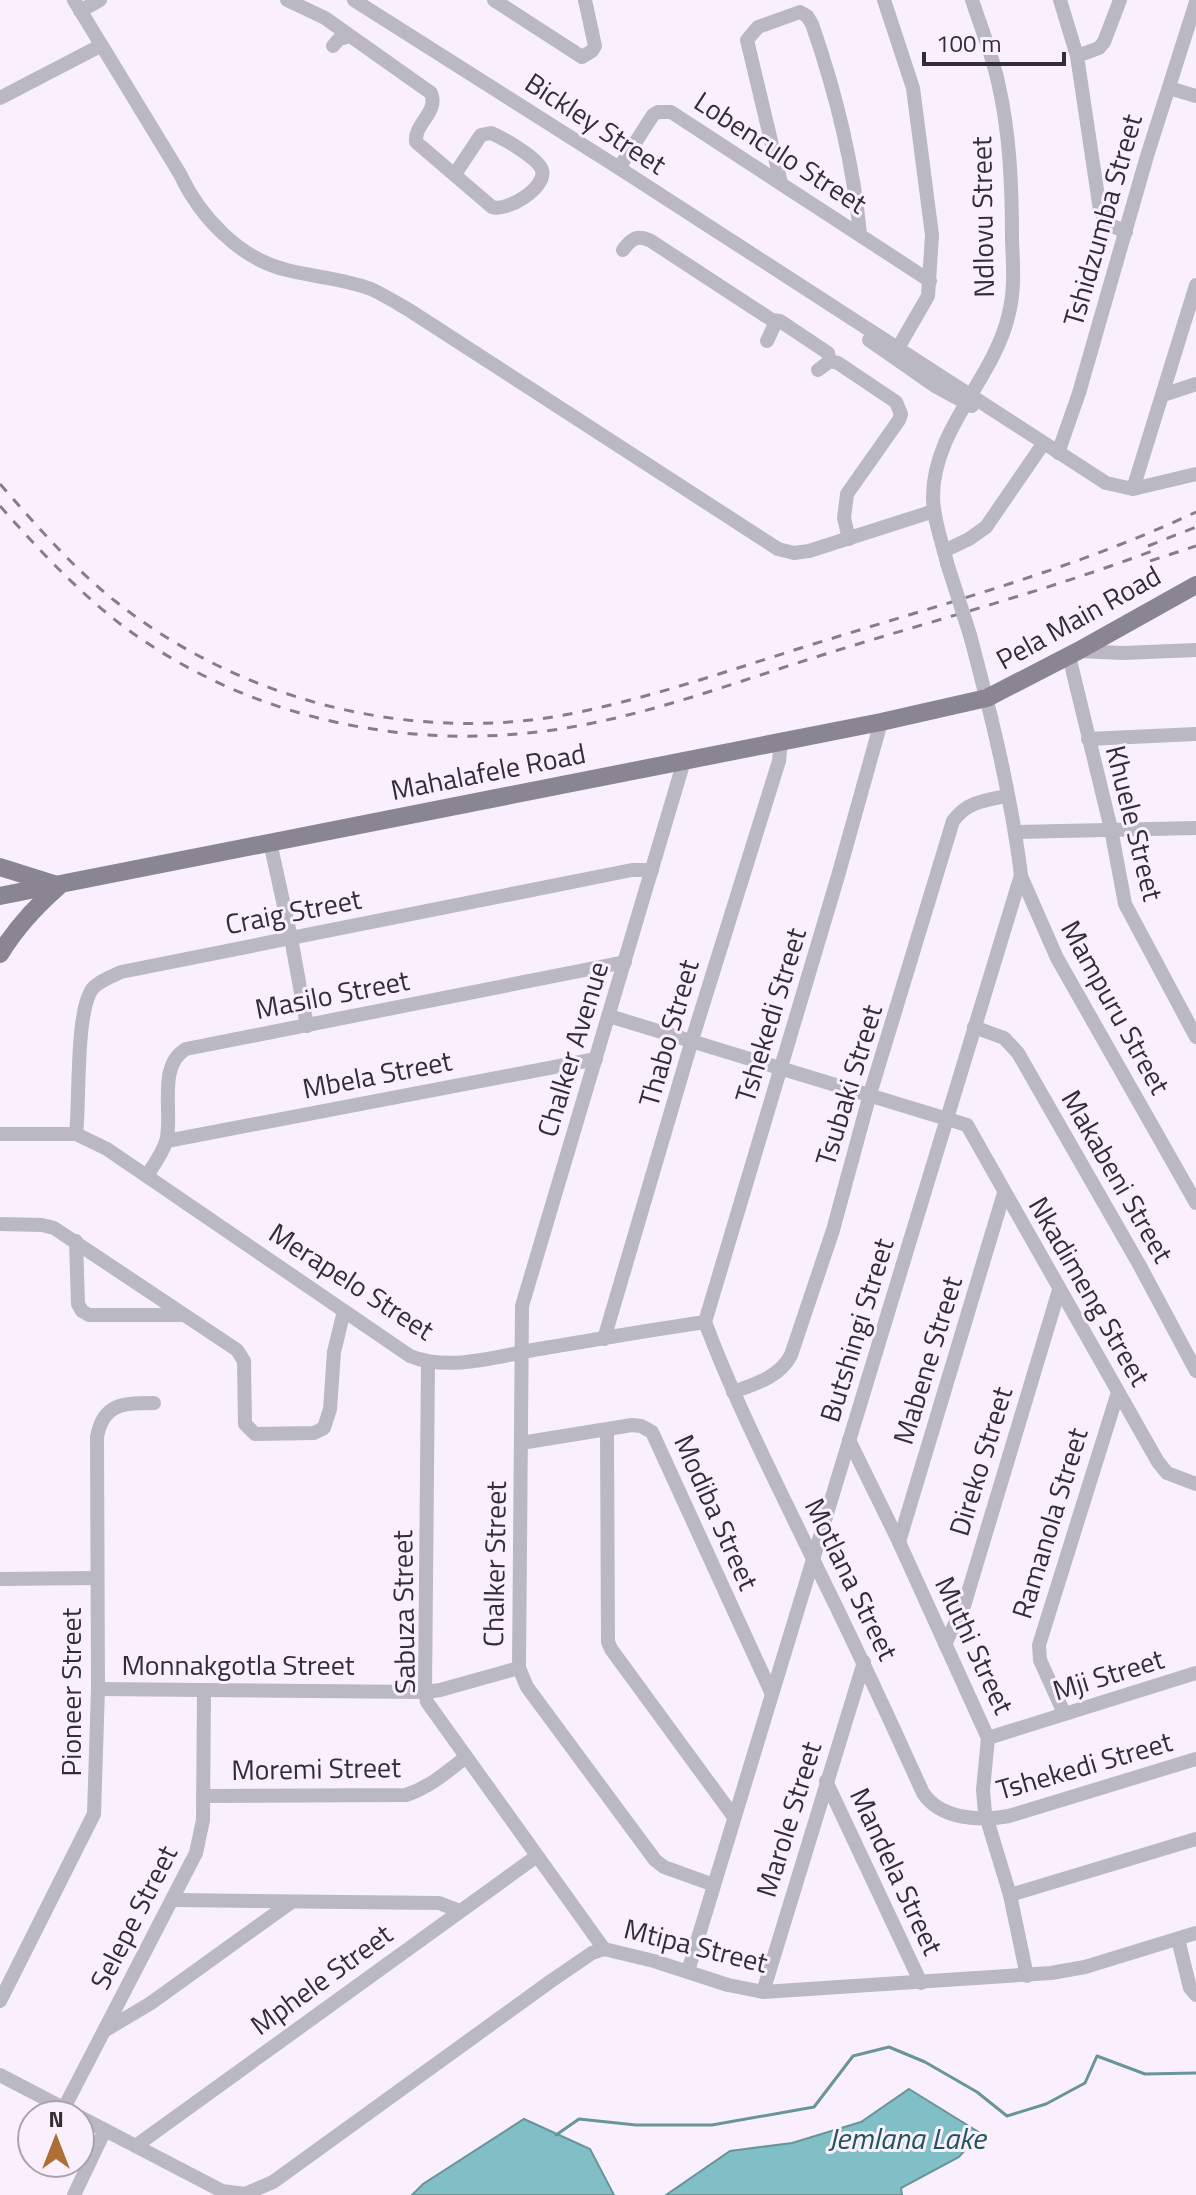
<svg xmlns="http://www.w3.org/2000/svg" width="1196" height="2195" viewBox="0 0 1196 2195" font-family="'Titillium Web',sans-serif">
<style>
.water{fill:#80bfc6;stroke:#69949a;stroke-width:2}
.lines{fill:none;stroke-linecap:round;stroke-linejoin:round}
.stream{stroke:#69949a;stroke-width:3}
.minor{stroke:#bab8c0;stroke-width:14}
.major{stroke:#898593;stroke-width:18}
.rail{stroke:#857e87;stroke-width:3;stroke-dasharray:10 10;stroke-linecap:butt}
.minor-bridge{stroke:#bab8c0;stroke-width:14}
.labels{text-anchor:middle;dominant-baseline:central;stroke-width:6;stroke-linejoin:round;paint-order:stroke}
.street-label{font-size:28px;fill:#332e34;stroke:#faf0fd}
.water-label{font-size:30px;font-style:italic;fill:#1f555b;stroke:#faf0fd}
</style>
<rect width="100%" height="100%" fill="#faf0fd"/>
<g class="water">
<polygon points="909,2089 980,2133 959,2157 901,2188 902,2195 666,2195 730,2151 792,2143 861,2122"/>
<polygon points="524,2119 590,2149 614,2195 412,2195 423,2184"/>
</g>
<g class="lines">
<polyline class="stream" points="556,2135 579,2119 636,2125 712,2125 814,2107 853,2056 889,2047 925,2062 977,2092 1007,2116 1046,2104 1085,2083 1097,2056 1145,2074 1196,2073"/>
<g class="minor">
<path d="M 74,0 L 180,174 C 200,217 240,259 287,270 C 315,277 345,279 371,289 C 384,295 397,303 409,310 L 778,549 L 794,553 L 809,551 L 934,511"/>
<path d="M 287,0 L 325,18 L 431,93 C 439,113 414,123 416,142 L 492,207 C 507,212 547,188 542,170 C 538,158 503,138 491,133 L 481,135 L 455,174"/>
<polyline points="354,0 619,168 1106,483 1133,489 1196,474"/>
<polyline points="494,0 582,57 592,51 595,46 585,0"/>
<polyline points="884,0 913,88 932,235 928,296 898,348"/>
<polyline points="1060,0 1077,56 1100,210 1108,224 1126,232"/>
<polyline points="80,11 100,0"/>
<polyline points="333,46 339,39 347,37"/>
<polyline points="1077,56 1099,48 1104,42 1120,0"/>
<polyline points="1169,88 1196,96"/>
<polyline points="0,98 100,46"/>
<polyline points="619,168 653,115 658,112 671,112 930,281"/>
<path d="M 781,183 L 747,40 L 758,27 L 800,12 L 807,16 L 812,24 C 836,93 853,161 860,234"/>
<path d="M 623,250 C 631,239 637,234 651,241 L 772,320 L 780,321 L 828,353 L 830,361 L 838,363 L 896,402 L 901,414 L 899,420 L 847,494 L 844,518 L 849,539"/>
<polyline points="869,340 935,386 972,406"/>
<polyline points="767,341 774,326 772,320"/>
<polyline points="818,370 830,361"/>
<polyline points="1163,395 1196,384"/>
<polyline points="1058,453 1079,393 1147,156 1196,2"/>
<polyline points="1133,489 1196,285"/>
<polyline points="944,551 969,539 986,527 1043,444"/>
<path d="M 947,563 C 942,541 933,519 933,497 C 933,428 995,378 1009,313 C 1015,289 1013,264 1012,240 C 1012,187 1010,133 998,82 C 992,54 981,27 972,0"/>
<polyline points="1078,651 1123,653 1196,650"/>
<polyline points="1069,656 1111,829 1125,904 1196,1037"/>
<polyline points="1088,739 1196,734"/>
<polyline points="684,761 522,1306 519,1668 527,1687 655,1860 664,1867 714,1885"/>
<polyline points="1016,832 1196,828"/>
<polyline points="270,842 291,938 307,1026"/>
<polyline points="1021,876 1057,958 1196,1203"/>
<polyline points="609,1016 967,1125 1158,1462 1167,1473 1196,1484"/>
<polyline points="974,1027 1004,1038 1018,1053 1140,1266 1196,1371"/>
<path d="M 0,1134 L 76,1134 L 107,1149 L 410,1356 C 449,1372 499,1356 539,1349 C 594,1340 649,1330 705,1322"/>
<path d="M 76,1134 C 80,1103 75,1006 94,987 C 101,980 113,976 121,972 L 632,870 L 652,870"/>
<polyline points="167,1141 596,1059"/>
<path d="M 147,1176 C 154,1164 165,1150 167,1137 C 172,1109 158,1065 186,1049 L 625,962"/>
<polyline points="0,1224 42,1225 54,1228 237,1350 244,1361 245,1424 255,1434 314,1433 324,1428 330,1409 334,1352 344,1311"/>
<polyline points="76,1241 78,1304 82,1311 89,1315 184,1315"/>
<path d="M 705,1322 C 735,1402 774,1478 811,1555 C 850,1634 887,1713 923,1793 C 941,1820 981,1821 1009,1816 L 1196,1759"/>
<polyline points="705,1322 838,876 881,722"/>
<polyline points="604,1339 692,1040 779,761 781,742"/>
<polyline points="428,1362 425,1692 427,1702 604,1949"/>
<path d="M 733,1392 C 755,1384 780,1377 791,1355 L 833,1230 L 870,1094 L 953,821 C 967,802 985,800 1007,796"/>
<polyline points="607,1430 608,1642 611,1649 734,1817"/>
<polyline points="849,1440 899,1542 988,1738 983,1790 985,1813 1010,1895 1027,1976"/>
<polyline points="521,1443 632,1425 641,1426 652,1432 771,1692"/>
<polyline points="899,1542 1004,1193"/>
<polyline points="0,1579 96,1578"/>
<polyline points="945,1644 964,1606 1059,1290"/>
<polyline points="98,1689 425,1692 440,1690 519,1668"/>
<polyline points="1064,1713 1040,1660 1039,1645 1118,1392"/>
<polyline points="988,1738 1196,1673"/>
<polyline points="826,1781 921,1983"/>
<path d="M 203,1796 L 406,1795 C 430,1787 447,1772 466,1757"/>
<polyline points="1010,1895 1196,1839"/>
<polyline points="172,1900 439,1903 460,1911"/>
<polyline points="1178,1939 1190,1988 1196,1995"/>
<path d="M 688,1971 L 1021,875 C 1011,794 991,714 970,635"/>
<polyline points="763,1992 864,1662"/>
<path d="M 0,2001 L 94,1814 L 98,1689 L 97,1437 C 103,1403 124,1403 154,1403"/>
<polyline points="104,2031 151,2003 290,1903"/>
<polyline points="0,2075 71,2112"/>
<polyline points="64,2108 196,1853 203,1820 204,1690"/>
<polyline points="80,2117 222,2191 245,2194 273,2182 551,1981 592,1953 604,1949 654,1961 728,1985 763,1992 1051,1973 1085,1967 1196,1933"/>
<polyline points="137,2145 537,1856"/>
<polyline points="74,2195 105,2130"/>
</g>
<g class="major">
<polyline points="0,867 54,884"/>
<polyline points="0,896 881,722 987,698 1078,651 1196,585"/>
<path d="M 0,954 C 16,928 35,907 58,887"/>
</g>
<g class="rail">
<path d="M 0,484 C 36,525 72,567 115,601 C 238,699 404,742 559,716 C 648,700 744,665 830,639 C 953,601 1079,567 1196,512"/>
<path d="M 0,506 C 39,550 80,594 127,629 C 253,721 414,753 566,728 C 651,714 734,683 816,657 C 930,621 1048,591 1160,548"/>
<polyline points="1148,546 1196,527"/>
<polyline points="1150,561 1196,546"/>
</g>
<polyline class="minor-bridge" points="947,563 970,635"/>
</g>
<g class="labels">
<g class="street-label">
<text transform="translate(596 123) rotate(33)">Bickley Street</text>
<text transform="translate(781 152) rotate(33)">Lobenculo Street</text>
<text transform="translate(982 217) rotate(-91)">Ndlovu Street</text>
<text transform="translate(1102 220) rotate(-74)">Tshidzumba Street</text>
<text transform="translate(1078 617) rotate(-29)">Pela Main Road</text>
<text transform="translate(488 771) rotate(-11)">Mahalafele Road</text>
<text transform="translate(1135 823) rotate(76)">Khuele Street</text>
<text transform="translate(293 911) rotate(-11)">Craig Street</text>
<text transform="translate(332 994) rotate(-11)">Masilo Street</text>
<text transform="translate(1116 1007) rotate(61)">Mampuru Street</text>
<text transform="translate(770 1015) rotate(-73)">Tshekedi Street</text>
<text transform="translate(668 1033) rotate(-74)">Thabo Street</text>
<text transform="translate(572 1049) rotate(-73)">Chalker Avenue</text>
<text transform="translate(377 1074) rotate(-11)">Mbela Street</text>
<text transform="translate(848 1085) rotate(-73)">Tsubaki Street</text>
<text transform="translate(1118 1176) rotate(60)">Makabeni Street</text>
<text transform="translate(352 1281) rotate(33)">Merapelo Street</text>
<text transform="translate(1090 1291) rotate(60)">Nkadimeng Street</text>
<text transform="translate(856 1330) rotate(-73)">Butshingi Street</text>
<text transform="translate(927 1360) rotate(-73)">Mabene Street</text>
<text transform="translate(980 1461) rotate(-73)">Direko Street</text>
<text transform="translate(717 1512) rotate(66)">Modiba Street</text>
<text transform="translate(1049 1523) rotate(-73)">Ramanola Street</text>
<text transform="translate(494 1564) rotate(-89)">Chalker Street</text>
<text transform="translate(852 1579) rotate(64)">Motlana Street</text>
<text transform="translate(403 1612) rotate(-91)">Sabuza Street</text>
<text transform="translate(975 1645) rotate(65)">Muthi Street</text>
<text x="238" y="1664">Monnakgotla Street</text>
<text transform="translate(1108 1674) rotate(-17)">Mji Street</text>
<text transform="translate(70 1692) rotate(-90)">Pioneer Street</text>
<text transform="translate(1084 1765) rotate(-16)">Tshekedi Street</text>
<text transform="translate(316 1768) rotate(-1)">Moremi Street</text>
<text transform="translate(788 1819) rotate(-73)">Marole Street</text>
<text transform="translate(897 1871) rotate(65)">Mandela Street</text>
<text transform="translate(133 1917) rotate(-63)">Selepe Street</text>
<text transform="translate(696 1945) rotate(14)">Mtipa Street</text>
<text transform="translate(321 1979) rotate(-36)">Mphele Street</text>
</g>
<g class="water-label">
<text x="907" y="2138">Jemlana Lake</text>
</g>
</g>
<g transform="translate(56 2139)"><circle r="38" fill="#faf0fd" stroke="#aaa2ad" stroke-width="2"/>
<path d="M0-6L14 30L0 20L-14 30Z" fill="#ad6f34"/>
<text y="-12" font-size="22" font-weight="bold" text-anchor="middle" fill="#332e34">N</text>
</g>
<path d="M924 52v12h140v-12" fill="none" stroke="#332e34" stroke-width="4"/>
<text x="936" y="52" font-size="24" fill="#332e34" stroke="#faf0fd" stroke-width="6" paint-order="stroke">100 m</text>
</svg>
